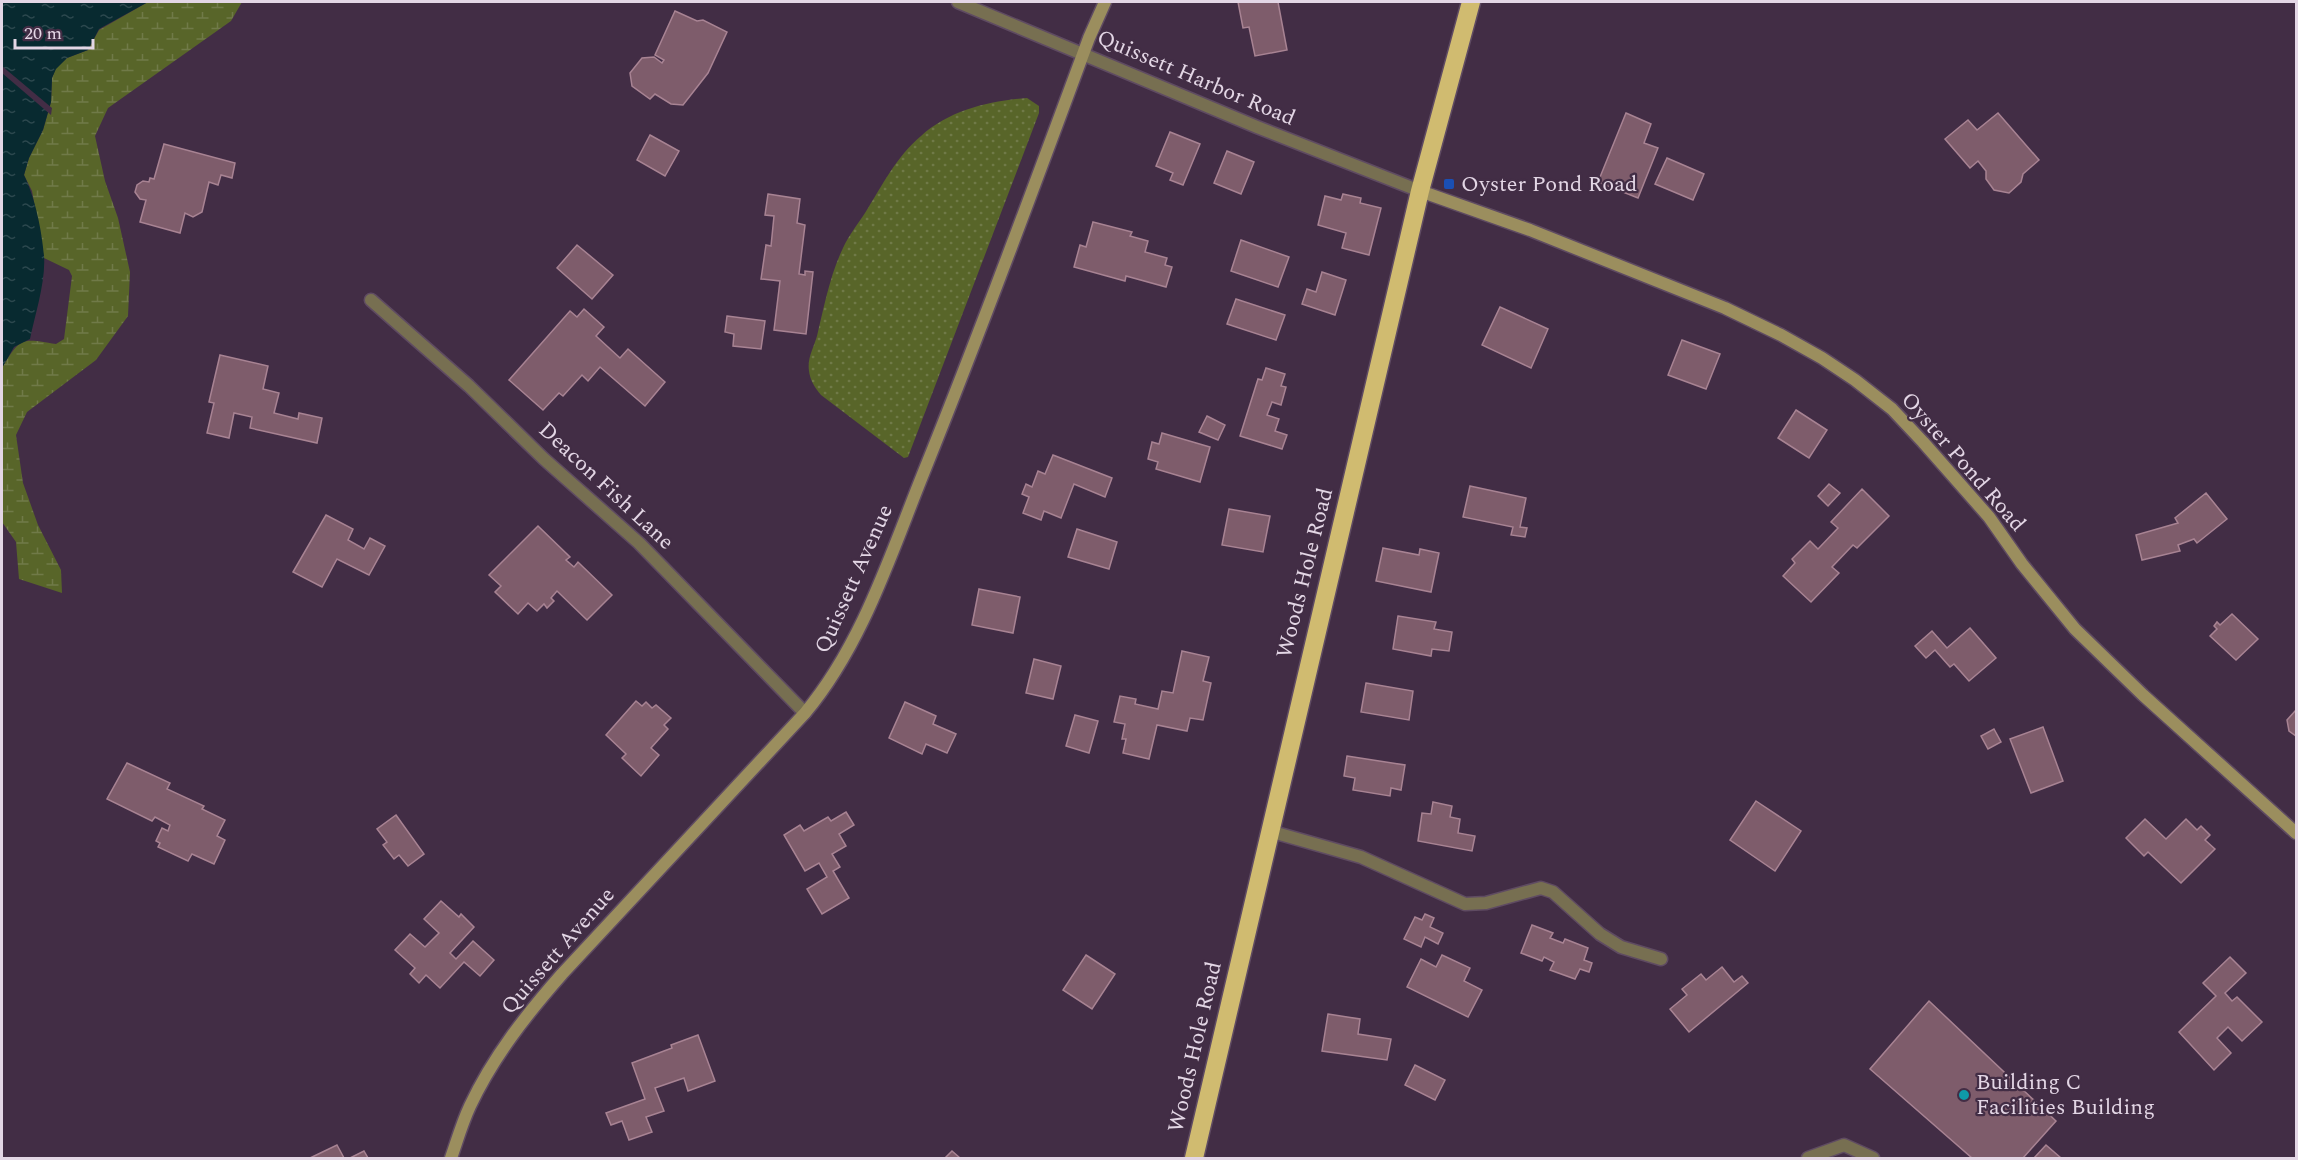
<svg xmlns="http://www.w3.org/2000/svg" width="2298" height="1160" viewBox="0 0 2298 1160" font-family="Spectral,serif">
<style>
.grass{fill:url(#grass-dots)}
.wetland{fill:url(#wetland-marsh)}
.water{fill:url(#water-ripples)}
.pier{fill:#422d45}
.building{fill:#7e5c6b;stroke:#a88393;stroke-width:1.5}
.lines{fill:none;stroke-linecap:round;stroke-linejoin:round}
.lane-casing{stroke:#5f4b62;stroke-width:15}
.street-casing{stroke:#5f4b62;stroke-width:15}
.secondary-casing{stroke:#5f4b62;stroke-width:15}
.highway-casing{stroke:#5f4b62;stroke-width:21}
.lane{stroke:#776f51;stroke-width:12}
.street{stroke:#776f51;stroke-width:12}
.secondary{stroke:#9b8e5e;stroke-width:12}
.highway{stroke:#d0bb70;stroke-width:18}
.transit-dot{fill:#1a4fb4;stroke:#422d45;stroke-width:2}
.culture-dot{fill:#0f9aa8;stroke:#422d45;stroke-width:2}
.labels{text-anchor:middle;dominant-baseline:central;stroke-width:4.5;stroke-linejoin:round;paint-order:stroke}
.street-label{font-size:22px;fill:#e3d6e5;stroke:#422d45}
.poi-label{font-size:22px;fill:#e3d6e5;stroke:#422d45;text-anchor:start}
</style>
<defs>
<pattern id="grass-dots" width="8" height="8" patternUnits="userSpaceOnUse" patternTransform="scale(1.5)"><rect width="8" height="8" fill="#586529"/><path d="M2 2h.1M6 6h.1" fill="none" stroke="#707a48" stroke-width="1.8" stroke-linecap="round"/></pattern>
<pattern id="wetland-marsh" width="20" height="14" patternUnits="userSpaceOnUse" patternTransform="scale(1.5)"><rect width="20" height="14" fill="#586529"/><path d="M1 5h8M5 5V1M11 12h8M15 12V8" fill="none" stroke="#707a48"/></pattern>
<pattern id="water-ripples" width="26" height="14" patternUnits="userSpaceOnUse" patternTransform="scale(1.5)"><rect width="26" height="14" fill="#082a30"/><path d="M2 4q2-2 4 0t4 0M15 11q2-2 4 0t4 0" fill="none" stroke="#2c484e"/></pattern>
</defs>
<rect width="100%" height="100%" fill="#422d45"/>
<path class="grass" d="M 1027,98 L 1039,106 L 1039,113 L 908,457 L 904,458 L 821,395 C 815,388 810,380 809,371 C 807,358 814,347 817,336 C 824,307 830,275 843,248 C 849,235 857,225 865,213 C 882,186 896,157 921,136 C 950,110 989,101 1027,98 Z"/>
<path class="wetland" d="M 148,2 L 242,2 L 231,21 L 108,108 L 95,136 L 105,181 L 118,218 L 130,272 L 128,316 L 96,360 L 27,412 L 16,435 L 23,483 L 38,525 L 61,570 L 62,593 L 19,579 L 16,542 L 2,522 L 2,368 C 20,337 22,338 56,344 L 64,339 L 72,276 L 69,270 L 44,258 L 32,191 L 24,175 L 29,158 L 43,130 L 51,102 L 52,78 L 56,68 L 67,58 L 88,50 L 99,30 Z"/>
<path class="water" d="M 2,2 L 148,2 L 99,29 L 88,50 L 67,58 L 56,69 L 52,78 L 51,102 L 43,130 L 29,158 L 24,175 C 35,197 42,231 44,256 C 46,281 35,315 30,339 L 14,347 L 2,368 Z"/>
<polygon class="pier" points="2,66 52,108 51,115 2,73"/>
<g class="building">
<polygon points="1238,2 1278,2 1287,50 1255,56 1249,27 1243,28"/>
<polygon points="675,11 697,21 703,20 727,32 708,73 683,105 671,104 655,94 650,99 632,86 630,73 642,58 654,57 662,63 664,60 655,55"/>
<polygon points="1626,113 1651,124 1644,143 1658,148 1638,198 1598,182"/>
<polygon points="1998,113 2039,160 2023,174 2021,182 2009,193 1994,190 1986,179 1986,171 1978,161 1970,168 1945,139 1968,120 1977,130"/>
<polygon points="1170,132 1200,144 1183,185 1170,180 1173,173 1156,166"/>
<polygon points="650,135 679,151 665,176 637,160"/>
<polygon points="164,144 235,163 232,178 221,175 218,185 209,182 202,212 193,217 185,213 180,233 140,222 146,200 140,199 135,192 137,185 143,181 149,182 150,178 154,179"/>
<polygon points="1227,151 1254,162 1241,194 1214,183"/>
<polygon points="1667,158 1704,174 1693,200 1655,184"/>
<polygon points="768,194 800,199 797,223 805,225 799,274 805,275 805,271 813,272 806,334 774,330 780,281 761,279 766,245 771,246 774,216 765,215"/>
<polygon points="1343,194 1361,198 1360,203 1381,208 1369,255 1342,248 1346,233 1318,225 1325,196 1341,200"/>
<polygon points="1093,222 1132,232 1130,236 1148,241 1145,252 1167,258 1165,265 1172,267 1166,287 1126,276 1125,281 1074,267 1080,245 1086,247"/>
<polygon points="1241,240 1289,257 1278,287 1231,271"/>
<polygon points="577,245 613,275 592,299 557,268"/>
<polygon points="1322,272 1346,280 1335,315 1302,304 1307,289 1316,292"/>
<polygon points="1236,299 1285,315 1276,340 1227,324"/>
<polygon points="1500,307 1548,329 1531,368 1482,345"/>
<polygon points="584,309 604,327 596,336 620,358 628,349 665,382 645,406 600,367 588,381 582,375 563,396 559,393 543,410 509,380 570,311 577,317"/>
<polygon points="727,316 765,321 761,349 733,346 734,334 725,332"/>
<polygon points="1682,340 1720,354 1706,389 1668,375"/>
<polygon points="220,355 268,366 263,389 279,393 274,413 298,419 299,413 322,418 317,443 250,428 252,417 234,413 229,438 207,433 214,403 209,402"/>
<polygon points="1266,368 1285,374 1281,386 1286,387 1281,405 1272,402 1267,415 1279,419 1275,431 1287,435 1282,449 1240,436 1258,379 1262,380"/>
<polygon points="1796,410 1827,430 1809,458 1778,438"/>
<polygon points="1207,416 1225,425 1218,440 1199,432"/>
<polygon points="1162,433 1210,447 1200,482 1156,469 1158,462 1148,459 1152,442 1159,444"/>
<polygon points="1053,455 1112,478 1105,497 1074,484 1061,518 1044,511 1041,520 1023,513 1029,497 1022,494 1026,484 1032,487 1038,471 1045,474"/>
<polygon points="1829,484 1840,493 1828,506 1818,496"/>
<polygon points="1470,486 1526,498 1520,527 1527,528 1525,537 1511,535 1513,527 1463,517"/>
<polygon points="1862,489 1889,516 1857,548 1853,545 1832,567 1839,573 1811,602 1783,576 1795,563 1792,559 1810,541 1818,549 1838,528 1831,522"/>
<polygon points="2206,493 2227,519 2197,543 2194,539 2178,545 2180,551 2142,560 2136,535 2178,523 2175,518"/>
<polygon points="1229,509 1270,516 1263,552 1222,545"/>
<polygon points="326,515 353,529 348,540 364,549 370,538 385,546 369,575 337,559 322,587 293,572"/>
<polygon points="538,526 570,557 566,560 574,567 578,562 612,595 587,620 557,591 551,598 554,601 547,608 544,604 537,611 528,603 518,614 495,592 501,586 489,575"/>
<polygon points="1077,529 1117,542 1109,569 1068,557"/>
<polygon points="1383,548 1419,555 1420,549 1439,553 1431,592 1376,581"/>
<polygon points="979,589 1020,597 1013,633 972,625"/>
<polygon points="2232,614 2258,639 2236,660 2210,636 2217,629 2214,626 2217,622 2220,625"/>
<polygon points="1398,616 1436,622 1434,629 1452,632 1449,651 1432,649 1431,656 1393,649"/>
<polygon points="1970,628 1996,658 1969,681 1954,664 1950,667 1935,650 1926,658 1915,646 1932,631 1947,648"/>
<polygon points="1182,651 1209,657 1203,681 1211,683 1203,720 1190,718 1187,731 1157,725 1149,759 1123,753 1126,739 1122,739 1125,724 1114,722 1120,696 1136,699 1135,704 1158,709 1162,691 1173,693"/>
<polygon points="1034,659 1061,666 1053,699 1026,693"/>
<polygon points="1366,683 1413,691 1409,720 1361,712"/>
<polygon points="636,701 642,706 646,702 652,708 656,705 671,718 664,725 668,729 651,748 659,755 641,776 622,758 626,754 606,735"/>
<polygon points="905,702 936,716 933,724 956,734 947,753 926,744 922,754 889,738"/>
<polygon points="2296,710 2296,736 2289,731 2287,720"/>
<polygon points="1075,715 1098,721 1089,753 1066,746"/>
<polygon points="2043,727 2063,781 2031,793 2010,739"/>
<polygon points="1994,729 2001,742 1988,749 1981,736"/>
<polygon points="1347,756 1405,765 1401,790 1391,788 1390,796 1353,790 1355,778 1344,776"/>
<polygon points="127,763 170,783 167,789 204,806 202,809 225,820 217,836 225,840 214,864 192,854 188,861 158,847 160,843 156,841 162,828 168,831 170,825 155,817 152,821 107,799"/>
<polygon points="1756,801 1801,831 1775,871 1730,840"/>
<polygon points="1433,802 1452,806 1450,817 1460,819 1458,833 1475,836 1472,851 1418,841 1422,813 1431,814"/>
<polygon points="846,812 854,825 839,834 846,846 832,854 840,867 833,871 849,898 822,914 807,889 827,877 819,863 805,871 784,835 800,825 804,831 828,817 831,821"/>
<polygon points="396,815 424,854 408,866 399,855 394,859 383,845 387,842 377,829"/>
<polygon points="2145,819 2166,839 2186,819 2197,830 2201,826 2210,835 2205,840 2215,849 2181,883 2148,852 2144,856 2126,838"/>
<polygon points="441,901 459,917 461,914 474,927 450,953 456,959 473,941 494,960 480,976 464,962 440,988 426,975 419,983 410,974 415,968 395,950 410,934 425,947 439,933 424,919"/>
<polygon points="1425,914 1434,918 1430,927 1443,933 1438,944 1425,937 1421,947 1404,939 1415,917 1422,920"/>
<polygon points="1532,925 1553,933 1550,938 1563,943 1565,939 1588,948 1584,960 1592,963 1589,972 1580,969 1575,979 1550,970 1554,962 1544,957 1542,961 1521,953"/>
<polygon points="1086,955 1115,974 1092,1009 1063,990"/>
<polygon points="1442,955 1470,968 1464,981 1482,990 1468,1017 1407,987 1421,959 1436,967"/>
<polygon points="2230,957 2246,973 2225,993 2232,1001 2237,997 2262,1022 2242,1041 2228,1027 2217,1038 2231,1053 2214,1070 2179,1032 2216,996 2203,983"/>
<polygon points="1722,967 1734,982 1742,976 1748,983 1689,1032 1670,1009 1687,995 1682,989 1701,974 1706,980"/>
<polygon points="1929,1001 2056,1121 2023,1158 1972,1158 1870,1069"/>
<polygon points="1328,1014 1360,1019 1358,1034 1391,1039 1387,1060 1322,1051"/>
<polygon points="698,1035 715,1081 688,1091 684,1078 655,1088 664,1111 646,1117 652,1132 629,1140 622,1121 611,1125 606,1113 645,1099 632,1063 672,1048 671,1045"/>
<polygon points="1415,1065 1445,1080 1435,1100 1405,1085"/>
<polygon points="337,1145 344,1158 310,1158"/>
<polygon points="2046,1145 2061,1158 2034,1158"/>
<polygon points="364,1151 368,1158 350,1158"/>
<polygon points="952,1151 960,1158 945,1158"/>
</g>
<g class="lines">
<g class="lane-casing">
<g id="lane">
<polyline points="1269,831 1361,857 1465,904 1486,903 1541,888 1553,892 1600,934 1621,947 1661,959"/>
<polyline points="1808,1158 1844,1145 1873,1158"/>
</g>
</g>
<g class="street-casing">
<g id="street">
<polyline points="958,2 1257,127 1420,191"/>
<polyline points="371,300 469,386 544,459 639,543 805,713"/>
</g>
</g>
<g class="secondary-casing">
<g id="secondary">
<polyline points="1420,191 1530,230 1725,308 1781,335 1822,358 1855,380 1892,409 1923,442 1989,517 2022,564 2075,629 2143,695 2296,833"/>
<path d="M 451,1158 C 457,1141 462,1123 470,1106 C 493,1057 526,1015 562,974 L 805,713 C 862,645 890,556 923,474 C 981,330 1035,184 1089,38 L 1105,2"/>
</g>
</g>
<g class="highway-casing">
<polyline id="highway" points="1194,1158 1420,191 1471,2"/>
</g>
<use href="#lane" class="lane"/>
<use href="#street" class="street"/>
<use href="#secondary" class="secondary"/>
<use href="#highway" class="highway"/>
</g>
<rect class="transit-dot" x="1443" y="178" width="12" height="12" rx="3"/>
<circle class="culture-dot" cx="1964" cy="1095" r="6"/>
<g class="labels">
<g class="street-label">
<text transform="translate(1196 78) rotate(23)">Quissett Harbor Road</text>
<text transform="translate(1963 462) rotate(49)">Oyster Pond Road</text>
<text transform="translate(606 486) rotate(43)">Deacon Fish Lane</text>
<text transform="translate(1305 573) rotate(-76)">Woods Hole Road</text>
<text transform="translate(854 579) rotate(-66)">Quissett Avenue</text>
<text transform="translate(558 951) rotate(-49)">Quissett Avenue</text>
<text transform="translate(1195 1047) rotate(-77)">Woods Hole Road</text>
</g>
<g class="poi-label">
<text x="1461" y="184">Oyster Pond Road</text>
<text x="1976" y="1082">Building C<tspan x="1976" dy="25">Facilities Building</tspan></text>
</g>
</g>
<rect width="2298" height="1160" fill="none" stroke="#e3d6e5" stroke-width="6"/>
<path d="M15 39v9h78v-9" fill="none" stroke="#e3d6e5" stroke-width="3"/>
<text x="24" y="39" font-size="18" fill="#e3d6e5" stroke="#422d45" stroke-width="4.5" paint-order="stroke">20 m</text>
</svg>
